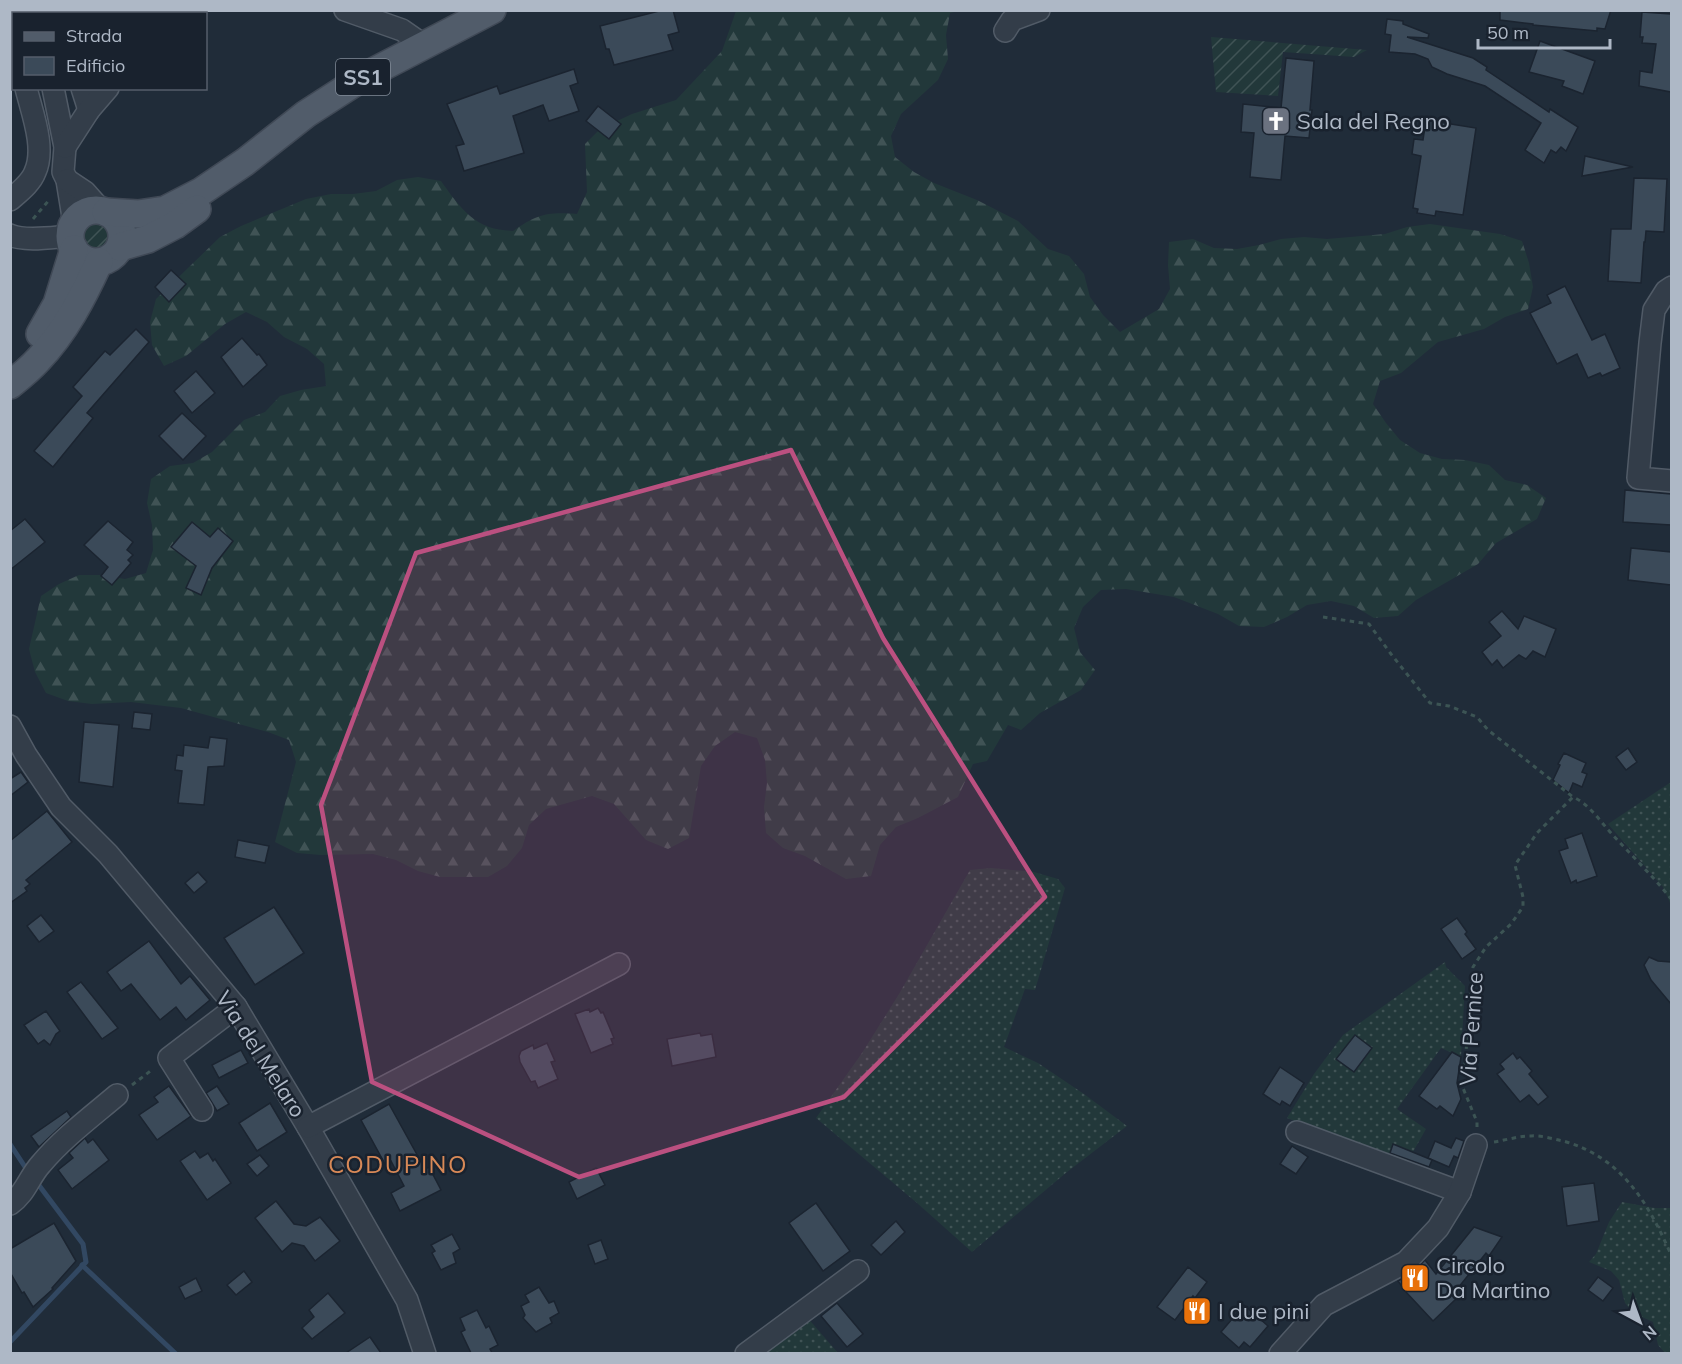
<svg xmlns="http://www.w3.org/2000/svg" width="1682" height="1364" viewBox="0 0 1682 1364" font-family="Mulish,sans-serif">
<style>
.grass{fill:url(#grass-dots)}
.forest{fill:url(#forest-firs)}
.garden{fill:url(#garden-furrows)}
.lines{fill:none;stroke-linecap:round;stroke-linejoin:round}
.stream{stroke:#324862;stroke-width:5}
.building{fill:#3b4a59;stroke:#1b2430;stroke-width:1.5}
.minor-casing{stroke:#515b67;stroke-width:24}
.major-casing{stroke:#404956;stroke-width:30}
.path{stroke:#3c5454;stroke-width:3;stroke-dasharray:4.5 4.5;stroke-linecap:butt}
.minor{stroke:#333d49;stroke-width:21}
.major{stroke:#515c6a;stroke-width:27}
.marked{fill:#bb5080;fill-opacity:0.2;stroke:#bb5080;stroke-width:4.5;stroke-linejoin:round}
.labels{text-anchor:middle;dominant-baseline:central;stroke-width:5;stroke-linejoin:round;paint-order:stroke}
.shield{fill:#19222e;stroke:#818b98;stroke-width:1.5}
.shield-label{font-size:21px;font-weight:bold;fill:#aeb8c6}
.poi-label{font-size:22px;fill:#aeb8c6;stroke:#19222e;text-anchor:start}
.street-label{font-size:22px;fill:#aeb8c6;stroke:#19222e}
.neighbourhood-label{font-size:24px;letter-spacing:1.5px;fill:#d88957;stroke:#19222e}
</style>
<defs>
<pattern id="grass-dots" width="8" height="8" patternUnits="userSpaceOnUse" patternTransform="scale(1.5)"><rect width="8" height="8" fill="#22383a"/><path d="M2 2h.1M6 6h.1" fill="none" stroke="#405355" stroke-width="1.8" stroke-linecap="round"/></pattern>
<pattern id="forest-firs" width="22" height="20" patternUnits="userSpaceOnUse" patternTransform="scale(1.5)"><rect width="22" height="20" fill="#22383a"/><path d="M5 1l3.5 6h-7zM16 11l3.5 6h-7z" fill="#405355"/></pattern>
<pattern id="garden-furrows" width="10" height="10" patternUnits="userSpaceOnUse" patternTransform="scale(1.5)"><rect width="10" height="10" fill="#22383a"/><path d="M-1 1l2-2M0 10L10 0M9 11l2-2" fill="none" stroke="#405355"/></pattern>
</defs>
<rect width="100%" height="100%" fill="#202c39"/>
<g class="grass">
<polygon points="1671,782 1671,905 1663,887 1608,824"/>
<polygon points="991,868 1034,872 1058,879 1065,888 1035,990 1025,989 1004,1047 1038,1063 1084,1094 1127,1126 1067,1172 972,1252 917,1203 816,1118 862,1053 899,994 970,870"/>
<polygon points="1445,962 1446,967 1465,986 1461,1057 1441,1048 1397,1109 1426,1129 1405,1166 1287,1118 1314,1074 1343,1035"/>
<polygon points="1622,1202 1655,1208 1671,1208 1671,1353 1665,1353 1658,1345 1653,1322 1633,1313 1625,1303 1619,1280 1611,1271 1589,1262 1596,1254 1609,1222"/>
<polygon points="806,1316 838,1353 756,1354"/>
</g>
<path class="forest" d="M 736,11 L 958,11 L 950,13 L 946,35 L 948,59 L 938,80 L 901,114 L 891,136 L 895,157 L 914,172 L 934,183 L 977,200 L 1018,221 L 1048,249 L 1069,256 L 1084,274 L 1090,297 L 1103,315 L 1120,332 L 1159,309 L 1170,289 L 1168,265 L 1169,242 L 1193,239 L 1214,248 L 1237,249 L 1259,245 L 1281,239 L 1304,237 L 1327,239 L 1385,234 L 1407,227 L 1430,224 L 1500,234 L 1522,241 L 1529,263 L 1533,287 L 1528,309 L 1505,317 L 1484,329 L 1438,342 L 1401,373 L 1380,381 L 1373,404 L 1386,423 L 1400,440 L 1420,453 L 1442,459 L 1465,460 L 1489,465 L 1505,480 L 1527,485 L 1546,498 L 1537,519 L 1496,543 L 1478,564 L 1416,600 L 1398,616 L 1374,618 L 1354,606 L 1331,601 L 1307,605 L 1287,617 L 1264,627 L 1239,626 L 1218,614 L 1174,597 L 1126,589 L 1101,590 L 1083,607 L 1074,628 L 1080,652 L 1095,670 L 1081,690 L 1040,713 L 1021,730 L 1008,725 L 987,761 L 973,764 L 958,797 L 918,818 L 896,827 L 880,845 L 871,876 L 846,879 L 805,856 L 783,848 L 766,833 L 764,807 L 767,783 L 765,760 L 757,738 L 735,732 L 715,746 L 701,766 L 689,838 L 668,849 L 646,840 L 614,804 L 592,796 L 546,809 L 529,825 L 522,848 L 507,866 L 488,877 L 440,877 L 418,871 L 396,860 L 373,854 L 321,855 L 297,853 L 275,842 L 296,762 L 289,740 L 268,732 L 181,708 L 131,702 L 92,704 L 68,701 L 46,693 L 35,672 L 29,649 L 41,596 L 59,584 L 79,575 L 102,575 L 125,579 L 146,573 L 153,550 L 152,525 L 147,503 L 151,479 L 170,466 L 193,463 L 212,452 L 244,420 L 265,412 L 280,396 L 301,390 L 326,386 L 324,364 L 307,349 L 284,337 L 267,322 L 246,312 L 225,324 L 186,356 L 164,366 L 152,345 L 150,322 L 156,299 L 220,237 L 241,226 L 306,199 L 331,194 L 353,194 L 376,191 L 397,180 L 418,177 L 441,181 C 454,199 467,219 489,227 C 496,230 505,230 513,231 C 538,214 547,212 577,214 L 587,192 L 585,144 L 600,129 L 632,114 L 676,100 L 722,51 Z"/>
<g class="garden">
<polygon points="1211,37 1367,50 1354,57 1283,52 1278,96 1216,92"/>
<polygon points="94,215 113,223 118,236 109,254 89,257 83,253 78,227 88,217"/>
</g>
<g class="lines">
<g class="stream">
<polyline points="10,1144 29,1173"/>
<polyline points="82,1265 176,1354"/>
<polyline points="10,1342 86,1262 83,1244 35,1180"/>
</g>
</g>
<g class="building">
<polygon points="663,10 673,10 679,32 668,35 673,50 614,65 609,49 606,49 600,26"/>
<polygon points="1500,10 1611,10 1605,29 1597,28 1597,31 1533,25 1533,24 1500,20"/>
<polygon points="1642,12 1671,14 1671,92 1639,86 1640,71 1652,73 1656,44 1642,43 1643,37 1640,37"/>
<polygon points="1387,19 1403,21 1403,24 1429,34 1428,38 1407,37 1473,58 1487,67 1486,70 1549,112 1550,109 1578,127 1566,151 1561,147 1556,153 1551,150 1544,163 1525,150 1541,123 1485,86 1447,74 1432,67 1428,59 1415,54 1389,52 1391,35 1385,34"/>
<polygon points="1540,41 1595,61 1583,94 1562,86 1564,81 1529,72"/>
<polygon points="1286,58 1314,61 1310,110 1312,110 1309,138 1285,136 1281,180 1250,177 1254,133 1241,132 1243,104 1281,108"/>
<polygon points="574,69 578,83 570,86 579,111 549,121 543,105 513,116 524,153 464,171 456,146 464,144 447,104 497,86 500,94"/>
<polygon points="598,106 621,124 609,139 586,121"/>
<polygon points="1426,120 1476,128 1463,215 1436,211 1435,216 1417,213 1418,209 1413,208 1421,156 1412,154 1414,139 1423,140"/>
<polygon points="1585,156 1633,167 1582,176"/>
<polygon points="1634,178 1667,179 1664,232 1646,231 1645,242 1644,242 1641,283 1608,281 1611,229 1631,229"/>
<polygon points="171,270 186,284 169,302 155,287"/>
<polygon points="1565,286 1592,340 1605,334 1620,368 1602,376 1600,373 1588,378 1577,354 1557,364 1530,313 1551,303 1547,295"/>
<polygon points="136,329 149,342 87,413 93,418 53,467 34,451 82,396 73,387 105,351 110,355"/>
<polygon points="242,338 257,355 259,354 267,365 243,387 221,357"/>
<polygon points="196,371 215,393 192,413 174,391"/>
<polygon points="182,413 206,436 183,460 159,436"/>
<polygon points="1625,490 1671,494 1671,525 1623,522"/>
<polygon points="25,519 45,542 10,570 10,531"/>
<polygon points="108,521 133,542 127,550 133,555 128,560 131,563 112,585 101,576 108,567 84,545"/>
<polygon points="192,522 210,537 218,528 233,541 212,568 201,595 186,588 196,566 171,547"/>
<polygon points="1631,548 1671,552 1671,585 1628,580"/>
<polygon points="1502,611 1518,629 1524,616 1556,629 1545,657 1533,651 1526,659 1519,655 1503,668 1497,660 1492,665 1482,652 1501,636 1489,622"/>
<polygon points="134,712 152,714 150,730 132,728"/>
<polygon points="84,722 119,725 113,787 79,782"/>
<polygon points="210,737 227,739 224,766 208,767 204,805 178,803 182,771 175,770 177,755 183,756 184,745 208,748"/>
<polygon points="1628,748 1637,762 1626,770 1616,757"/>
<polygon points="1564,753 1586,763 1582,772 1587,774 1582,787 1573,783 1569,793 1553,780 1560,765 1558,764"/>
<polygon points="21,772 28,782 10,796 10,779"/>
<polygon points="47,811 72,842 26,880 30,884 25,888 27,891 10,903 10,841"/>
<polygon points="1582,833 1597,876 1577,883 1576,880 1571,883 1559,851 1568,848 1565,839"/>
<polygon points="238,840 269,846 265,863 235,857"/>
<polygon points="198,872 207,882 194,893 185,883"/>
<polygon points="274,907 304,953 255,985 224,938"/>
<polygon points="41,915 54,931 39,942 27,926"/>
<polygon points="1457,918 1467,932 1465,934 1476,949 1462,959 1441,929"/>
<polygon points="149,941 181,984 190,976 210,1000 186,1020 176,1007 160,1020 131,984 121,991 107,972"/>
<polygon points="1649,957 1658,961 1671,962 1671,1004 1651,980 1644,965"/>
<polygon points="81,982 118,1028 102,1039 67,992"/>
<polygon points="598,1008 601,1013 603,1012 614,1038 611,1039 613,1044 591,1053 575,1014 589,1009 590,1012"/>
<polygon points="46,1011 60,1031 56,1034 50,1045 44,1040 38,1044 24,1025"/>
<polygon points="700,1033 701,1036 712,1034 716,1057 672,1066 667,1039"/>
<polygon points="1355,1035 1372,1048 1354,1072 1336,1059"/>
<polygon points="547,1043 555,1061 551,1062 558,1079 538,1088 535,1081 531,1082 520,1062 519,1056 521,1051 533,1045 534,1049"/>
<polygon points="241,1050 248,1063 219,1078 212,1065"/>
<polygon points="1452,1052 1461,1057 1457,1083 1461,1099 1453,1116 1440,1106 1437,1109 1419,1096"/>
<polygon points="1513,1053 1517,1059 1520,1057 1532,1071 1529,1074 1548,1097 1538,1105 1529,1095 1520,1102 1497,1074 1504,1069 1500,1064"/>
<polygon points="1280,1067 1304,1083 1290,1106 1282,1101 1280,1105 1263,1094"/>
<polygon points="169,1086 191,1116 157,1140 139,1115 158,1102 154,1097"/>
<polygon points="217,1086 229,1104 217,1111 206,1093"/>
<polygon points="270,1103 287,1132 257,1151 239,1123"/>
<polygon points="389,1104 425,1169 429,1167 441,1190 400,1211 391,1193 404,1186 391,1161 385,1164 361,1120"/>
<polygon points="67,1111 71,1117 39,1147 31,1136"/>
<polygon points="85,1138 88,1143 93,1139 109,1160 72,1189 58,1170 73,1158 69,1153"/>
<polygon points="1456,1138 1464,1141 1458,1158 1454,1156 1449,1167 1428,1158 1435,1141 1451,1148"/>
<polygon points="1393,1144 1432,1160 1429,1167 1390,1153"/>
<polygon points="1292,1146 1308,1157 1296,1174 1280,1164"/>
<polygon points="195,1151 200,1158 208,1153 213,1161 215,1159 231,1183 207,1200 180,1161"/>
<polygon points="260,1155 269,1166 257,1176 247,1164"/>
<polygon points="596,1168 605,1185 577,1199 569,1182"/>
<polygon points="1594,1183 1599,1221 1567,1226 1562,1187"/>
<polygon points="276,1201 294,1224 306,1226 320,1217 340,1241 315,1261 304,1246 292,1243 282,1252 255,1218"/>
<polygon points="816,1203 850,1251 823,1271 789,1223"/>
<polygon points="896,1221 905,1232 881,1255 871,1245"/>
<polygon points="54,1223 76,1261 52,1288 53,1289 33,1307 24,1292 22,1293 10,1272 10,1249"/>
<polygon points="1474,1227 1502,1237 1489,1256 1486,1253 1454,1293 1458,1297 1433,1321 1406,1292 1398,1281 1412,1273 1425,1260 1436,1274"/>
<polygon points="452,1234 460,1249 453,1253 456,1263 441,1270 432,1253 435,1251 431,1245"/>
<polygon points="601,1240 608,1259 595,1264 588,1245"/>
<polygon points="1188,1267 1207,1282 1195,1298 1193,1296 1175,1320 1157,1307"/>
<polygon points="244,1271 252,1282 236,1295 227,1285"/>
<polygon points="1598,1277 1613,1288 1603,1301 1588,1290"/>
<polygon points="196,1278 202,1291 185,1299 179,1287"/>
<polygon points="539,1287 549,1303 554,1301 559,1313 550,1318 552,1323 536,1332 523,1318 525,1315 521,1306 529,1302 525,1295"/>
<polygon points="328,1293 345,1313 312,1339 302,1328 314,1317 309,1310"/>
<polygon points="837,1303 863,1334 847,1347 821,1316"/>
<polygon points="1244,1305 1268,1326 1250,1347 1244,1342 1239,1348 1221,1332"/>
<polygon points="477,1310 486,1328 489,1326 498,1345 490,1349 492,1353 471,1353 461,1332 465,1330 460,1318"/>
<polygon points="370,1337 381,1353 346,1353"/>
</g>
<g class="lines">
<g class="minor-casing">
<g id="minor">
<polyline points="36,10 36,14"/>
<polyline points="345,10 402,30 425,46"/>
<polyline points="67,14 67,10"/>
<polyline points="174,14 176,10"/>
<polyline points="10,23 14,36"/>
<polyline points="1005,31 1012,20 1039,10"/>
<polyline points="53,88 65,147 63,172 67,180 74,223"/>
<polyline points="82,88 89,110"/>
<polyline points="65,147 89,110 108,88"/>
<polyline points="67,180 85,192 101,210"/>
<path d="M 10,200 C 19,192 31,183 35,172 C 46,148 32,113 26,88"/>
<path d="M 10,235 C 25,242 54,237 70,236"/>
<polyline points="1672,287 1666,291 1654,310 1650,343 1638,478 1672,481"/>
<polyline points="10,726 26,755 61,807 108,854 236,1007 308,1127 407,1300 425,1354"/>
<polyline points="202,1110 169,1058 236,1007"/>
<polyline points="308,1127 619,964"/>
<polyline points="1297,1132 1460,1192"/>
<path d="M 10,1204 C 26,1193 29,1177 41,1164 C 63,1138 91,1117 117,1095"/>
<polyline points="746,1354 858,1271"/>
<polyline points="1280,1354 1324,1305 1406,1262 1438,1228 1460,1192 1476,1145"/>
</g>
</g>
<g class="major-casing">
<g id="major">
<circle cx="96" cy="236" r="26"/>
<polyline points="106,212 138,214 165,210 202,191 245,162 306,114 365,76 492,10"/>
<polyline points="120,247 148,239 175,225 197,209"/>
<polyline points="40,334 57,304 74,249"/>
<path d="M 10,385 C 20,377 30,369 38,360 C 65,332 83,297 99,262"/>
</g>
</g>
<g class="path">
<polyline points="33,219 50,199"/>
<polyline points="1323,617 1369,624 1391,654 1430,703 1449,706 1477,717 1488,730 1573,797"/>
<polyline points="132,1085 153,1069"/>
<path d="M 1477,1127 L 1477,1122 L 1463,1088 L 1473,967 L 1486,947 L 1511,924 L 1523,907 L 1523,897 L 1515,865 L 1537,833 L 1573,797 C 1589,804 1599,820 1611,833 C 1631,855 1653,876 1672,900"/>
<path d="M 1494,1142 C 1506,1140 1519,1136 1531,1136 C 1541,1135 1553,1139 1563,1141 C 1622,1157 1649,1204 1672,1257"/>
</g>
<use href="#minor" class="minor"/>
<use href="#major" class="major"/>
</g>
<path class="marked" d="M 791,450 L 883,638 L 1045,897 L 844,1097 L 579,1177 L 372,1082 L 321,805 L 416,553 Z"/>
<defs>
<g id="church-square" transform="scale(1.5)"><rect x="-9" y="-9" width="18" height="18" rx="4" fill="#6b7280" stroke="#19222e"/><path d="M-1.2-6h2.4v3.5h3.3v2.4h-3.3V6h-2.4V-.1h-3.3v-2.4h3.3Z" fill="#fff"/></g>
<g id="restaurant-square" transform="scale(1.5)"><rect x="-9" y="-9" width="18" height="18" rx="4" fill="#e8710a" stroke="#19222e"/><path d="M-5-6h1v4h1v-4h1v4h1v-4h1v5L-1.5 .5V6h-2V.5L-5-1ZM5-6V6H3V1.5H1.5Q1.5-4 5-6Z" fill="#fff"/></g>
</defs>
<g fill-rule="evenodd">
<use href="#church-square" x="1276" y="121"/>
<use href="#restaurant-square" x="1415" y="1278"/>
<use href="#restaurant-square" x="1197" y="1311"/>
</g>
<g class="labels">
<rect class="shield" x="336" y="59" width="54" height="36" rx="4.5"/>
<g class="shield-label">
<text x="363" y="77">SS1</text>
</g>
<g class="poi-label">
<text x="1297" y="121">Sala del Regno</text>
<text x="1436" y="1265">Circolo<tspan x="1436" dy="25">Da Martino</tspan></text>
<text x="1218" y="1311">I due pini</text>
</g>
<g class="street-label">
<text transform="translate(1471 1029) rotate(-86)">Via Pernice</text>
<text transform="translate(261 1054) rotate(57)">Via del Melaro</text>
</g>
<g class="neighbourhood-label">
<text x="398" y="1164">CODUPINO</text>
</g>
</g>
<rect width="1682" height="1364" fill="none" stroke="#aeb8c6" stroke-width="24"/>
<rect x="12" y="12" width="195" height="78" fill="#19222e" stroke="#555e6b" stroke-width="1.5"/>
<rect x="24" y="32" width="30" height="9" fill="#515c6a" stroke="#555e6b" stroke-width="1.5"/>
<text x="66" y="42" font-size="18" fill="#aeb8c6">Strada</text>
<rect x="24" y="57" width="30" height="18" fill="#3b4a59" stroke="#555e6b" stroke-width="1.5"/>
<text x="66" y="72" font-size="18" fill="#aeb8c6">Edificio</text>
<g transform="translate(1640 1322) rotate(139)" stroke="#19222e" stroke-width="4.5" paint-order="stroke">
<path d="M0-4.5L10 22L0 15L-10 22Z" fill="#aeb8c6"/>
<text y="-9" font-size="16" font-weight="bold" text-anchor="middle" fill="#aeb8c6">N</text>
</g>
<path d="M1478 39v9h132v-9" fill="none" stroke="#aeb8c6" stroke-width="3"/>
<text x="1487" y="39" font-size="18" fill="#aeb8c6" stroke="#19222e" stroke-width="4.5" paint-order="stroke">50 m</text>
</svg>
